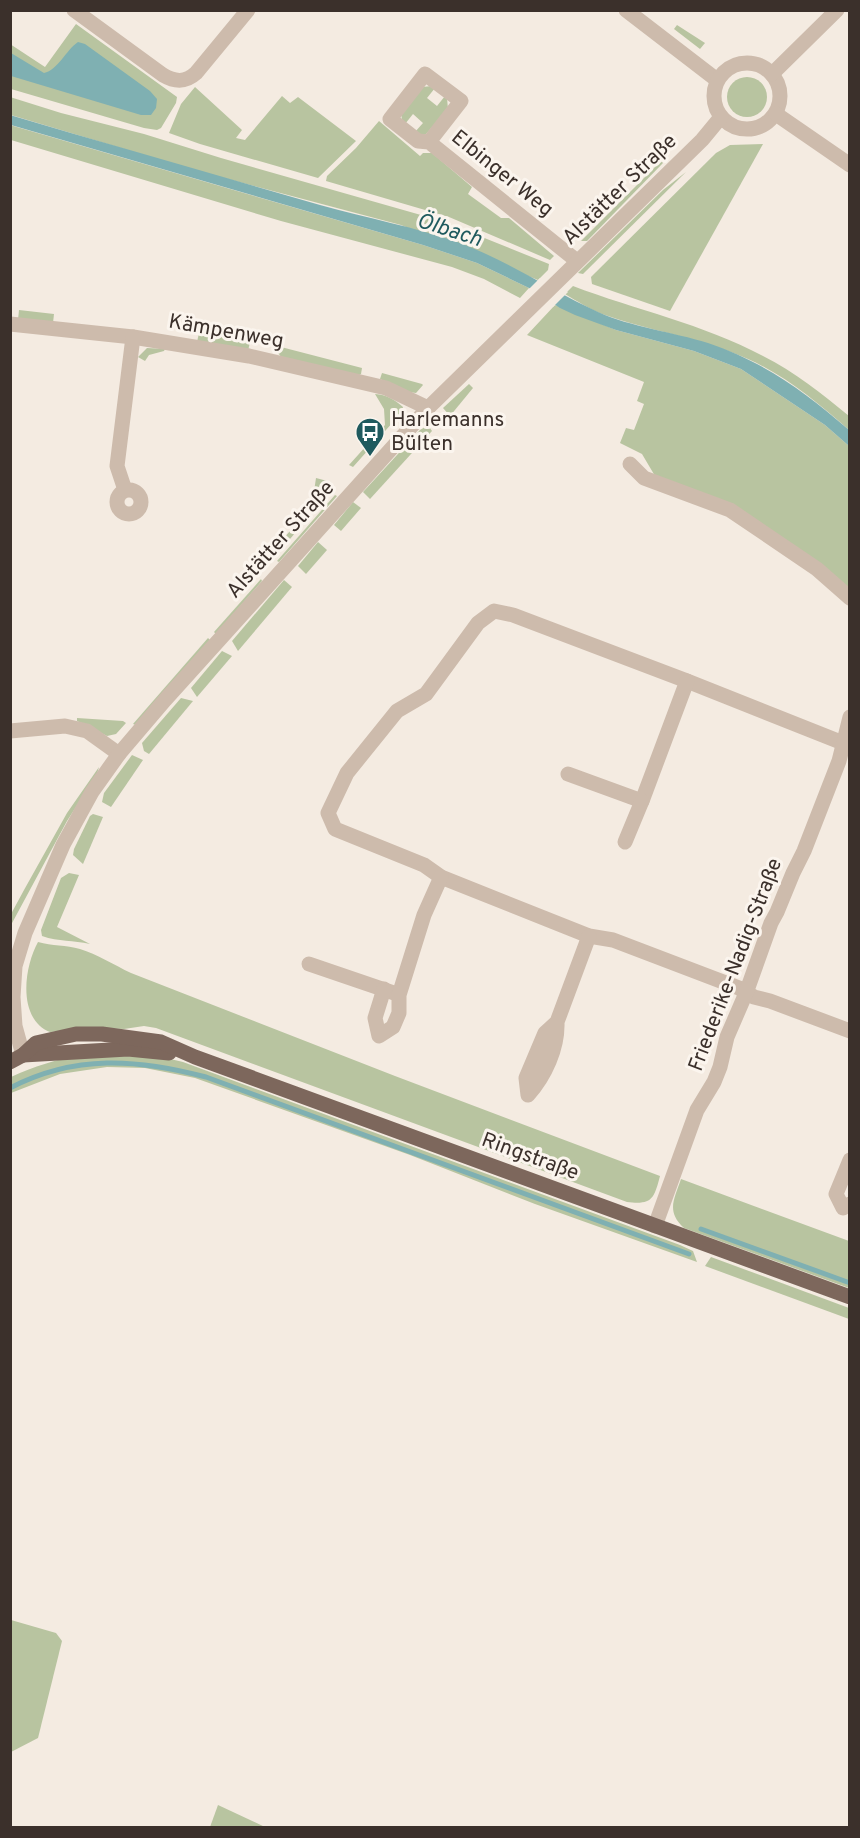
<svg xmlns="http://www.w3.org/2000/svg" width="860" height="1838" viewBox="0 0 860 1838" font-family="Overpass,sans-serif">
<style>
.green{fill:#b8c4a0}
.water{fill:#7fb0b2}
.pier{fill:#f4ebe1}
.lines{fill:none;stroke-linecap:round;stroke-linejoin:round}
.stream{stroke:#7fb0b2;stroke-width:5}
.minor{stroke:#cdbbac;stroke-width:15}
.major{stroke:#7d675c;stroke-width:15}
.labels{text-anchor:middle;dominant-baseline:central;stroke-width:6;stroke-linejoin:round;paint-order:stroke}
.street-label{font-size:21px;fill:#3b302b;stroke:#fbf5ee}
.poi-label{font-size:21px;fill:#3b302b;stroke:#fbf5ee;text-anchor:start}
.water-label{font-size:22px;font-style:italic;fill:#1f5a5e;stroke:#fbf5ee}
</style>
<rect width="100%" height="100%" fill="#f4ebe1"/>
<g class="green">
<polygon points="76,24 177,97 176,103 161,128 157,130 144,128 11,89 10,44 45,67"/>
<polygon points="677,25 705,43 700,49 674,29"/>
<circle cx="747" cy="97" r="20"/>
<polygon points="432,86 435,88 427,98 437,106 445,96 447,98 448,109 426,134 417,134 415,132 423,123 413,114 405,124 402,121 401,111 422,87"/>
<polygon points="195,87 242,130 236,138 245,140 282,96 290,103 298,97 356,141 318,178 200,144 169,133 181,104"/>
<polygon points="10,97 61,113 144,134 221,158 442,221 549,264 548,270 538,280 401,225 194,170 11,115"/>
<polygon points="379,121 420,156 423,153 432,153 472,187 468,194 501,218 509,218 554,256 550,260 449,217 326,181 327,176 356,148"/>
<polygon points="10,125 423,245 477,263 529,288 520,298 484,279 452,267 281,221 11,140"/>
<polygon points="763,144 670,311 592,284 591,277 716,153 730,145"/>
<polygon points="661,161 663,163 587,241 581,241"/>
<polygon points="686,172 583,274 578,273 663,190"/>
<path d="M 573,286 C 636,310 703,324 763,356 C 795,372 822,394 849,416 L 849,430 C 818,403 786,376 748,359 C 701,338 650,331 602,314 C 589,309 577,301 565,294 Z"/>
<polygon points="555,305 616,330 694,351 741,369 825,425 849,446 849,590 828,570 655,476 642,454 620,443 626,428 634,430 644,404 637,401 644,382 527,335"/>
<polygon points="19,310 54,314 53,323 18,320"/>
<polygon points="199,333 250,342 248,351 197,342"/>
<polygon points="281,347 362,368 361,374 357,376 282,358 278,353"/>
<polygon points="147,348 165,349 164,351 149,355 145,361 138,357"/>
<polygon points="382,373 422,384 423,385 416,393 409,392 380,379"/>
<polygon points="469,384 473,388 450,416 443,408"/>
<path d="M 375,394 C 387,395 394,399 403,407 L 402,412 L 353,467 L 349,465 L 385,425 L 384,409 Z"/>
<polygon points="428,425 432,431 370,499 363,492 420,430"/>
<polygon points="316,478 331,482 334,488 271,561 267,558 312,505"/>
<polygon points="335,495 337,496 279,562 277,561"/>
<polygon points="353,502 361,508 341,531 334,525"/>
<polygon points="318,542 327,550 306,574 298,566"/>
<polygon points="261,579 262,581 216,634 214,632"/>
<polygon points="284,580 292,587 238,651 232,641"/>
<polygon points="208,638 210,640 136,725 133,724"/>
<polygon points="222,651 232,656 197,697 191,688"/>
<polygon points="181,698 193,701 149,754 144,751 142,743"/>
<polygon points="77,718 123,721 126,723 116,734 107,736 77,721"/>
<polygon points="132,755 143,760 111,807 102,802 104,793"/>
<polygon points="99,767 97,774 67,821 11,925 11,914 24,890 67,813"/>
<polygon points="93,814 103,817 83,864 73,855 74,849 90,816"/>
<path d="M 69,873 L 79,875 L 57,927 L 90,944 C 73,940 59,942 42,936 L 41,930 L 61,878 Z"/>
<path d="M 38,942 C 52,946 66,945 80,949 C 97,954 114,965 131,973 L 395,1076 L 660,1176 C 654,1199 652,1205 627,1202 L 156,1028 L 144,1026 L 124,1029 L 99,1028 L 50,1032 C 17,1019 24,967 38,942 Z"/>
<path d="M 83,1055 L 162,1057 L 183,1062 L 680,1245 L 693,1251 L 697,1262 L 535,1204 L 410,1155 L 195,1078 L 145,1068 L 107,1067 L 60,1074 L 11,1093 L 11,1077 C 35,1066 57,1059 83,1055 Z"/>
<path d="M 681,1179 L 849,1241 L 849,1288 L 684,1228 C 666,1211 674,1200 681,1179 Z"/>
<polygon points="711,1257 849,1308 849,1319 705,1266"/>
<polygon points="11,1620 56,1633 62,1641 38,1738 11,1752"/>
<polygon points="218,1805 265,1827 210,1827"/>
</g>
<g class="water">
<path d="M 78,42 L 85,44 L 150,91 L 157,99 L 156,108 L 151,115 L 141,115 L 11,76 L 11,53 L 44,73 C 58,70 66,50 78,42 Z"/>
<path d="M 10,115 C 114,146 217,175 320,205 C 367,218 415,227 460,243 C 508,261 552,291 598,312 C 631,327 673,332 708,343 C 766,363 804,391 849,430 L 849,446 L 825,425 L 741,369 L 694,351 L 616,330 L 575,315 L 560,308 L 529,288 L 477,263 L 423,245 L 11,125 Z"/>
</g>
<polygon class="pier" points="540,278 568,292 553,307 527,291"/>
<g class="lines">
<g class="stream">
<path d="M 10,1088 C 75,1054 138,1059 206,1077 L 689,1254"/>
<polyline points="701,1229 850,1283"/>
</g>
<g class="minor">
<path d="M 74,10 L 163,75 C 175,82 185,83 196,73 L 248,10"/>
<polyline points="626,10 717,80"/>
<circle cx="747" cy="96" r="33"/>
<polyline points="772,74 837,10"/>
<polyline points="776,114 850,165"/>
<polyline points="429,142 461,101 425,74 390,119 418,141 429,142 577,261"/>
<polyline points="10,324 133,337 249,356 386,388 428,408"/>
<polyline points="630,464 644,478 730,510 817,569 850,598"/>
<circle cx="129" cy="502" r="12"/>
<polyline points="125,490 117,466 133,337"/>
<polyline points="10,731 65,726 87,731 119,754"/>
<polyline points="850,747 843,743 687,681 513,615 494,611 478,623 426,694 397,711 347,773 328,813 335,829 424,865 441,877 589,936 613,940 739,988 754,997 770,1001 850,1031"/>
<polyline points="568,774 642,801 687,681"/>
<polyline points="625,842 642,801"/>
<polyline points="309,964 394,993"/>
<polyline points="384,989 375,1018 379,1036 393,1027 399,1013 399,995 424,915 441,877"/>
<path d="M 557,1022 L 545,1033 L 526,1078 L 528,1095 C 545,1076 558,1048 557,1022 L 589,936"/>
<polyline points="23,1055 15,1026 13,997 15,966 25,933 63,845 92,792 119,754 165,700 428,408 702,140 721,117"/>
<polyline points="850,1160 836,1194 843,1208 850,1204"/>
<polyline points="655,1226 697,1110 714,1082 720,1067 727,1037 746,993 771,923 777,912 793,873 804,851 839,761 850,717"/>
</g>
<g class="major">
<polyline points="23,1055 128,1049 169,1053"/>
<polyline points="10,1062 23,1055 36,1043 76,1034 102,1034 161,1042 195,1057 850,1297"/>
</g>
</g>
<defs>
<g id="bus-pin" transform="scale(1.5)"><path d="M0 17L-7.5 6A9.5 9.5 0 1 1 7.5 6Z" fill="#1f5a5e" stroke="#fbf5ee"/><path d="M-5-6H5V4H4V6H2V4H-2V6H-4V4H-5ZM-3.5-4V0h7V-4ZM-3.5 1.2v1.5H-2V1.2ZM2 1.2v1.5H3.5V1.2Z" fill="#fff"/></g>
</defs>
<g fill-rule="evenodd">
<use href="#bus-pin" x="370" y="432"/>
</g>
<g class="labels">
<g class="street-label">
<text transform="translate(502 174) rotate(39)">Elbinger Weg</text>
<text transform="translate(620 190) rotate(-44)">Alstätter Straße</text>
<text transform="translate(226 332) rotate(10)">Kämpenweg</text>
<text transform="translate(281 540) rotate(-48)">Alstätter Straße</text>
<text transform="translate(736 965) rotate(-69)">Friederike-Nadig-Straße</text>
<text transform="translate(530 1157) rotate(20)">Ringstraße</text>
</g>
<g class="poi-label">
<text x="391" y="420">Harlemanns<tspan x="391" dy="24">Bülten</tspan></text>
</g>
<g class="water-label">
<text transform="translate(449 231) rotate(18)">Ölbach</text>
</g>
</g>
<rect width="860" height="1838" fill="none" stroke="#3b302b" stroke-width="24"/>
</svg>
